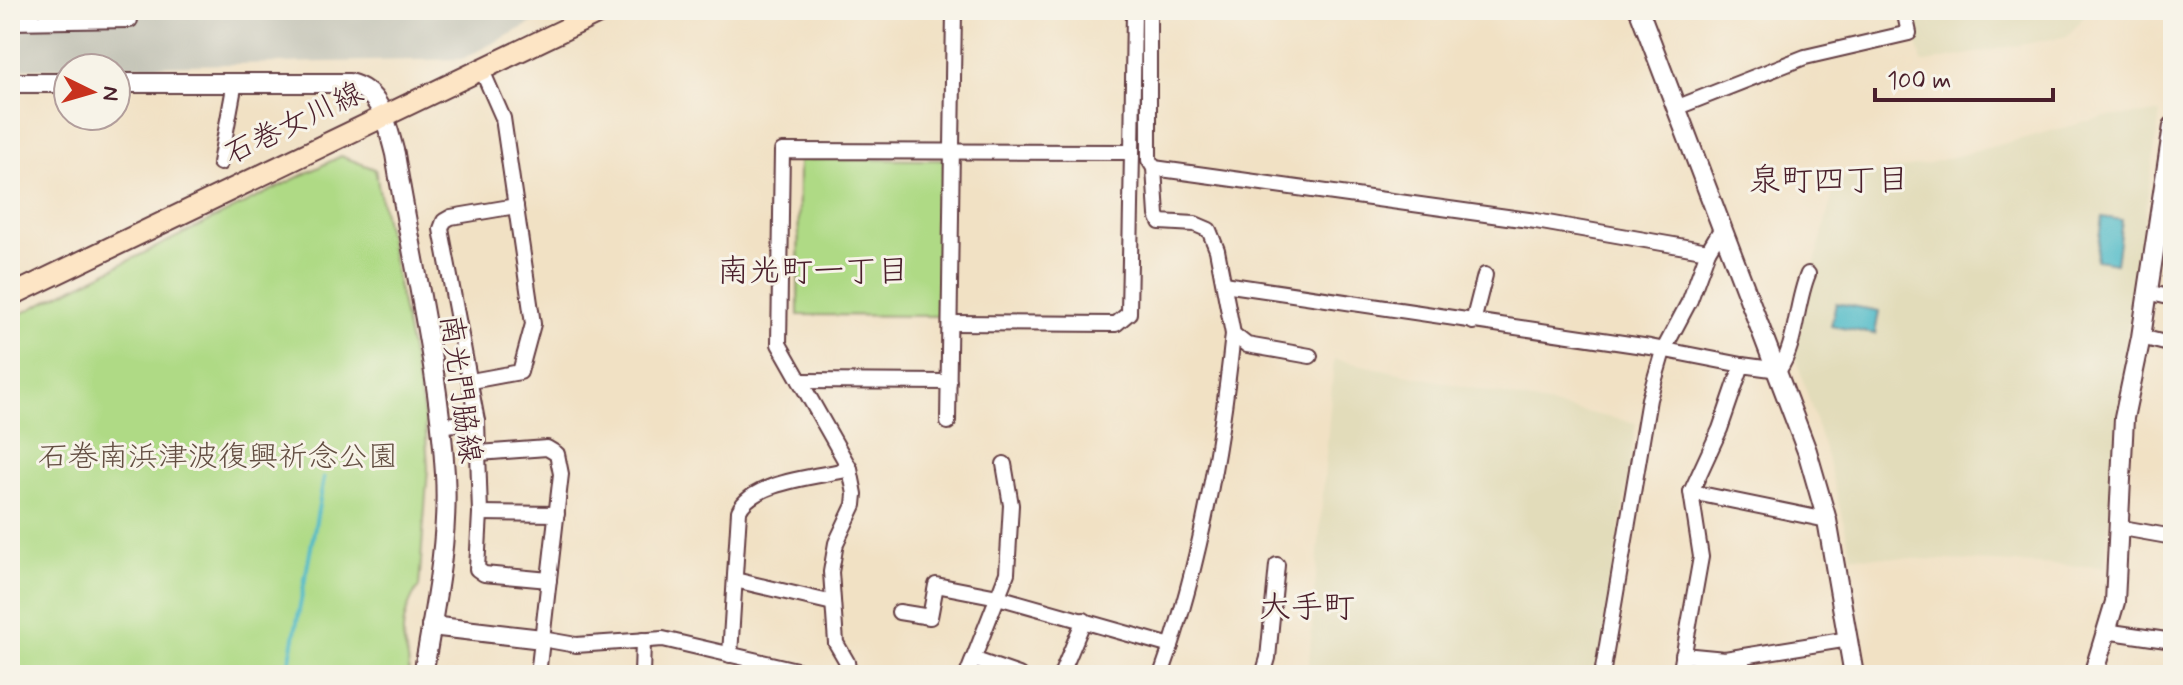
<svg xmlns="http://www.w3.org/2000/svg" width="2183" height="685" viewBox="0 0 2183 685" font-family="Mynerve,'Klee One',sans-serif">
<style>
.built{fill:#e2dcba}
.industrial{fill:#c5c5b8}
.green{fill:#afda85;stroke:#7c7c58;stroke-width:2}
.water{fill:#4cb9c7;stroke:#4b6c79;stroke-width:2}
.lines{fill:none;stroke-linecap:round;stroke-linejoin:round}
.stream{stroke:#4cb9c7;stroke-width:4}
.minor-casing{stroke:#633c42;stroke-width:18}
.tertiary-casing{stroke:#633c42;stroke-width:22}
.secondary-casing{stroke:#633c42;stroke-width:24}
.minor{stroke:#fff;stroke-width:14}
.tertiary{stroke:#fff;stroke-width:18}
.secondary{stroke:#fde5c5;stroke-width:20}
.labels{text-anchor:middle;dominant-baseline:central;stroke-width:6;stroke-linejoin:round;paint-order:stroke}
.street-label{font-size:30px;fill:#4a1f2b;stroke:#f7f3e8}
.park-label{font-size:30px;fill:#634e42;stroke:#f7f3e8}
.neighbourhood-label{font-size:32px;fill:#4a1f2b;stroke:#f7f3e8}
</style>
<rect width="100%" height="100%" fill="#f7f3e8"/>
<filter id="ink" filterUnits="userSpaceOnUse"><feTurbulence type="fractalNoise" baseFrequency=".0125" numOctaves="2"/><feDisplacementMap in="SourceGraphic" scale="16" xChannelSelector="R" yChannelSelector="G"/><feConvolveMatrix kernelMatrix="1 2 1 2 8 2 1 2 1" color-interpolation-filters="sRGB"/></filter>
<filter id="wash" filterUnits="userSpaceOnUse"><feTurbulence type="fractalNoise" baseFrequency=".006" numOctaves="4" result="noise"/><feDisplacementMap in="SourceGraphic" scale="32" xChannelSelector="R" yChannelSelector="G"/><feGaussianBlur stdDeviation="1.8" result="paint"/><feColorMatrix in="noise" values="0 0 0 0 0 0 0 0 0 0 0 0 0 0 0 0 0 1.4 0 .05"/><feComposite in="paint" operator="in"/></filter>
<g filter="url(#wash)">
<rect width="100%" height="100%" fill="#f1e1c4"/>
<g class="built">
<polygon points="1910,10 2089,10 2068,36 1922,63"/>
<polygon points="2160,113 2125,348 2105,567 1852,556 1827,457 1793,349 1836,180 1926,164 2104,117"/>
<polygon points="1334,359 1636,423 1598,675 1308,675"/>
</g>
<polygon class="industrial" points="10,10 557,10 462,59 10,69"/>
<g class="green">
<path d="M 341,156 L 375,169 L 425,420 L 428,468 L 419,587 C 409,600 400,625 404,643 C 407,656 410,661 408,675 L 10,675 L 10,319 Z"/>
<polygon points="799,159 944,160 943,316 798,315"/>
</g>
<g class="water">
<polygon points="2102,217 2122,220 2116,263 2096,260"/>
<polygon points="1836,303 1879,311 1875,334 1831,326"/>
</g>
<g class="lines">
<polyline class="stream" points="287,675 324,478"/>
</g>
</g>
<g filter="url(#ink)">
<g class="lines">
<g class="minor-casing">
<g id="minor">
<polyline points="1149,10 1149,160 1154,168 1157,215 1160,222 1195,224 1209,230 1217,250 1233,334 1247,345 1310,356"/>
<polyline points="10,22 130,20 130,10"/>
<polyline points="1678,107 1805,57 1909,33 1904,10"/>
<polyline points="1132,152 1134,10"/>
<polyline points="220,163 235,82"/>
<polyline points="1154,168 1536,221 1708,251"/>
<polyline points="516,206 451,217 444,221 441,229 477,421 480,513 477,569 484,574 549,580"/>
<polyline points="2156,228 2173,231"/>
<polyline points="1224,284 1650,347 1742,365"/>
<polyline points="2147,292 2173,298"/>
<polyline points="1473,322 1485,275"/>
<polyline points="2141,337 2173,345"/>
<polyline points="471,381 520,372 533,324 503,118 481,68"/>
<polyline points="800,381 949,382"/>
<polyline points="948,422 954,10"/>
<polyline points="440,426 477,421"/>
<polyline points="479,453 547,448 557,454 561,474 538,675"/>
<polyline points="1691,492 1827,520"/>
<polyline points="480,513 557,514"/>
<polyline points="2117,527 2173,537"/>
<polyline points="735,580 833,603"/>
<polyline points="899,612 930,617 936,585 998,597 1171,646"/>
<polyline points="2105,631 2173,641"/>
<polyline points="542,639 576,645 663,639 818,675"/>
<path d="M 730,655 L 739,511 C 752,481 818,477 850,469"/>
<polyline points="1683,655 1725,659 1849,639"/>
<polyline points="973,659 1019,675"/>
<polyline points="642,675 643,640"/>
<polyline points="849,675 847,662 836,643 831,572 836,543 854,505 855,494 850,469 779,344 782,151 1132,152 1129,313 1116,324 950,323"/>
<polyline points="967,675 1007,573 1011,505 1004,464"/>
<polyline points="1061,675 1084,620"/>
<path d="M 1161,675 C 1200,566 1221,449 1233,334"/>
<polyline points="1263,675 1268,658 1277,565"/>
<polyline points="1602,675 1649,399 1663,351 1690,300 1708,251 1723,226"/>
<path d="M 1680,675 L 1701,557 L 1691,492 L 1720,429 L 1742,365 L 1779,370 C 1797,344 1795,305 1808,274"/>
<polyline points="1740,675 1743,656"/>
</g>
</g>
<g class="tertiary-casing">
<g id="tertiary">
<polyline points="1639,10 1807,451 1827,520 1854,675"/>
<polyline points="10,83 68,83"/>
<path d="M 116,83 L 349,83 C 382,91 387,125 395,154 C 412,260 439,367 445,474 C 449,541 434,610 423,675"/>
<polyline points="431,626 542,639"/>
<polyline points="2093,675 2115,602 2124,418 2141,337 2173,126"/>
</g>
</g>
<g class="secondary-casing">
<polyline id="secondary" points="10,296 605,10"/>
</g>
<use href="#minor" class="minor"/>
<use href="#tertiary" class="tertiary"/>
<use href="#secondary" class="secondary"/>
</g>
</g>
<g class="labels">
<g class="street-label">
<text transform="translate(294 124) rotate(-26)">石巻女川線</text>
<text transform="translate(460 389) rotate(82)">南光門脇線</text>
</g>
<g class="park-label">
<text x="218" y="457">石巻南浜津波復興祈念公園</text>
</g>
<g class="neighbourhood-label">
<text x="1829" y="181">泉町四丁目</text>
<text x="813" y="272">南光町一丁目</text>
<text x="1307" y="608">大手町</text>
</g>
</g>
<rect width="2183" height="685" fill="none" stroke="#f7f3e8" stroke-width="40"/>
<g transform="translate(92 92) rotate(95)"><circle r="38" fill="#f7f3e8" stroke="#b29e9c" stroke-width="2"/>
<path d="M0-6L14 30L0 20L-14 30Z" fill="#c8321e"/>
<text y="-12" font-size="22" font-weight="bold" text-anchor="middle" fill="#4a1f2b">N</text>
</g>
<path d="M1875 88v12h178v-12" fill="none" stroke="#4a1f2b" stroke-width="4"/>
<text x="1887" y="88" font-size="24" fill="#4a1f2b" stroke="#f7f3e8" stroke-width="6" paint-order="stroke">100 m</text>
</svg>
